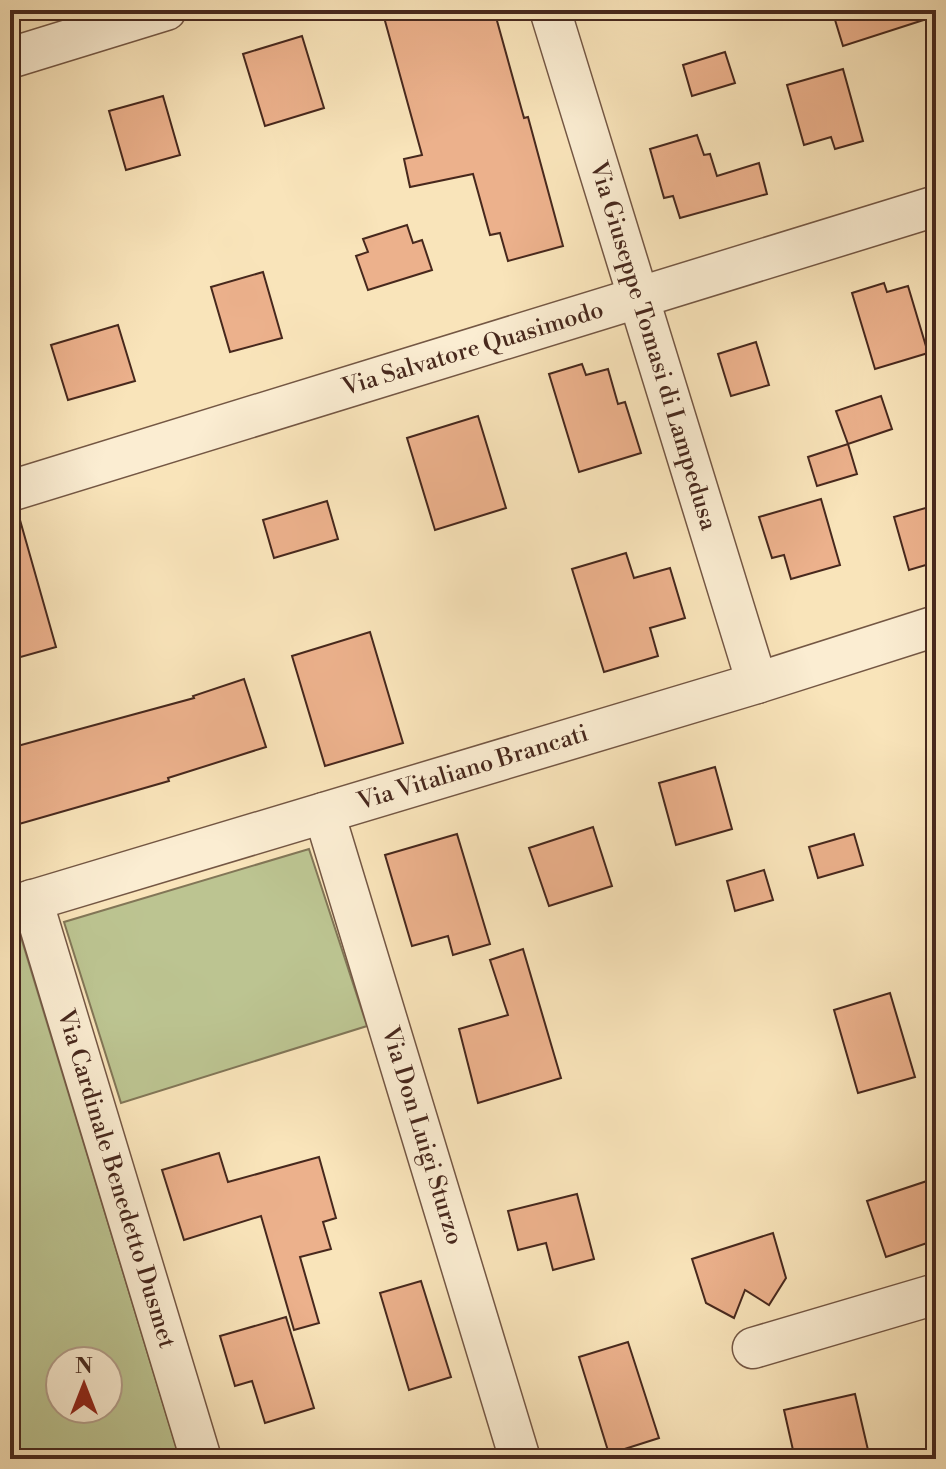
<svg xmlns="http://www.w3.org/2000/svg" width="946" height="1469" viewBox="0 0 946 1469" font-family="'Libre Bodoni',serif">
<style>
.green{fill:#bcc491;stroke:#827657;stroke-width:2;fill-rule:evenodd}
.building{fill:#ecb18c;stroke:#47281d;stroke-width:2}
.lines{fill:none;stroke-linecap:round;stroke-linejoin:round}
.minor-casing{stroke:#745744;stroke-width:43}
.minor{stroke:#fbedd2;stroke-width:40}
.labels{text-anchor:middle;dominant-baseline:central;stroke-width:7;stroke-linejoin:round;paint-order:stroke}
.street-label{font-size:24px;fill:#47281d;stroke:#fbedd2}
</style>
<rect width="100%" height="100%" fill="#f9e4ba"/>
<filter id="stains"><feTurbulence type="fractalNoise" baseFrequency=".0025" numOctaves="4"/><feColorMatrix values="0 0 0 0 .2 0 0 0 0 .09 0 0 0 0 .02 0 0 0 .5 -.17"/></filter>
<radialGradient id="worn" r=".72"><stop offset=".6" stop-color="#630" stop-opacity="0"/><stop offset="1" stop-color="#630" stop-opacity=".3"/></radialGradient>
<g class="green">
<polygon points="309,849 367,1026 121,1103 64,922"/>
<path d="M 20,934 L 180,1459 L 10,1459 L 10,937 ZM 60,1361 L 108,1361 L 108,1409 L 60,1409 Z"/>
</g>
<g class="building">
<polygon points="382,10 494,10 524,118 528,117 563,246 508,261 500,233 490,235 473,174 410,187 404,159 422,155"/>
<polygon points="832,10 935,10 936,16 843,46"/>
<polygon points="302,36 324,108 265,126 243,54"/>
<polygon points="725,52 735,83 692,96 683,65"/>
<polygon points="843,69 863,141 835,149 831,137 804,145 787,85"/>
<polygon points="163,96 180,155 126,170 109,111"/>
<polygon points="697,135 704,155 710,154 717,176 759,163 767,194 680,218 673,196 664,198 650,149"/>
<polygon points="407,225 413,243 422,240 432,270 368,290 356,256 368,252 363,239"/>
<polygon points="263,272 282,338 230,352 211,287"/>
<polygon points="884,283 887,292 908,286 928,353 875,369 852,293"/>
<polygon points="118,325 135,381 68,400 51,345"/>
<polygon points="756,342 769,385 731,396 718,354"/>
<polygon points="582,364 586,375 608,369 618,404 625,402 641,453 579,472 549,374"/>
<polygon points="881,396 892,429 848,444 836,411"/>
<polygon points="478,416 506,508 435,530 407,438"/>
<polygon points="848,444 857,474 817,486 808,457"/>
<polygon points="821,499 840,565 791,579 784,555 772,558 759,517"/>
<polygon points="327,501 338,539 274,558 263,520"/>
<polygon points="936,505 936,562 909,570 894,517"/>
<polygon points="10,513 18,513 56,647 10,660"/>
<polygon points="626,553 634,578 670,568 685,618 650,628 658,656 604,672 572,569"/>
<polygon points="370,632 403,743 325,766 292,656"/>
<polygon points="244,679 266,747 168,778 169,781 19,824 10,794 10,748 194,698 193,696"/>
<polygon points="715,767 732,829 676,845 659,783"/>
<polygon points="593,827 612,886 549,906 529,848"/>
<polygon points="457,834 490,944 453,955 448,936 412,946 385,855"/>
<polygon points="854,834 863,865 818,878 809,847"/>
<polygon points="764,870 773,900 735,911 727,881"/>
<polygon points="523,949 561,1078 478,1103 459,1029 508,1015 490,960"/>
<polygon points="890,993 915,1077 858,1093 834,1010"/>
<polygon points="219,1153 228,1182 319,1157 336,1218 323,1222 331,1249 300,1257 319,1323 294,1330 261,1216 184,1240 162,1170"/>
<polygon points="936,1178 936,1240 886,1257 867,1201"/>
<polygon points="577,1194 594,1259 553,1270 546,1243 518,1250 508,1211"/>
<polygon points="773,1233 786,1278 769,1305 745,1290 734,1318 706,1303 692,1259"/>
<polygon points="421,1281 451,1377 409,1390 380,1293"/>
<polygon points="286,1317 314,1408 265,1423 252,1381 235,1386 220,1336"/>
<polygon points="628,1342 659,1438 609,1454 579,1357"/>
<polygon points="855,1394 868,1450 828,1459 795,1459 784,1410"/>
</g>
<g class="lines">
<g class="minor-casing">
<g id="minor">
<polyline points="550,10 757,683"/>
<polyline points="10,58 166,10"/>
<polyline points="10,491 936,206"/>
<polyline points="324,813 520,1459"/>
<polyline points="32,900 201,1459"/>
<polyline points="10,907 757,683 936,626"/>
<polyline points="753,1348 936,1294"/>
</g>
</g>
<use href="#minor" class="minor"/>
</g>
<g class="labels">
<g class="street-label">
<text transform="translate(653 346) rotate(73)">Via Giuseppe Tomasi di Lampedusa</text>
<text transform="translate(473 349) rotate(-17)">Via Salvatore Quasimodo</text>
<text transform="translate(473 768) rotate(-17)">Via Vitaliano Brancati</text>
<text transform="translate(422 1136) rotate(73)">Via Don Luigi Sturzo</text>
<text transform="translate(116 1179) rotate(73)">Via Cardinale Benedetto Dusmet</text>
</g>
</g>
<rect width="946" height="1469" fill="none" stroke="#f9e4ba" stroke-width="40"/>
<rect x="12" y="12" width="922" height="1445" fill="none" stroke="#47281d" stroke-width="4"/>
<rect x="20" y="20" width="906" height="1429" fill="none" stroke="#47281d" stroke-width="2"/>
<g transform="translate(84 1385)"><circle r="38" fill="#fbedd2" stroke="#b39e8a" stroke-width="2"/>
<path d="M0-6L14 30L0 20L-14 30Z" fill="#8f2418"/>
<text y="-12" font-size="22" font-weight="bold" text-anchor="middle" fill="#47281d">N</text>
</g>
<rect width="100%" height="100%" filter="url(#stains)"/>
<rect width="100%" height="100%" fill="url(#worn)"/>
</svg>
